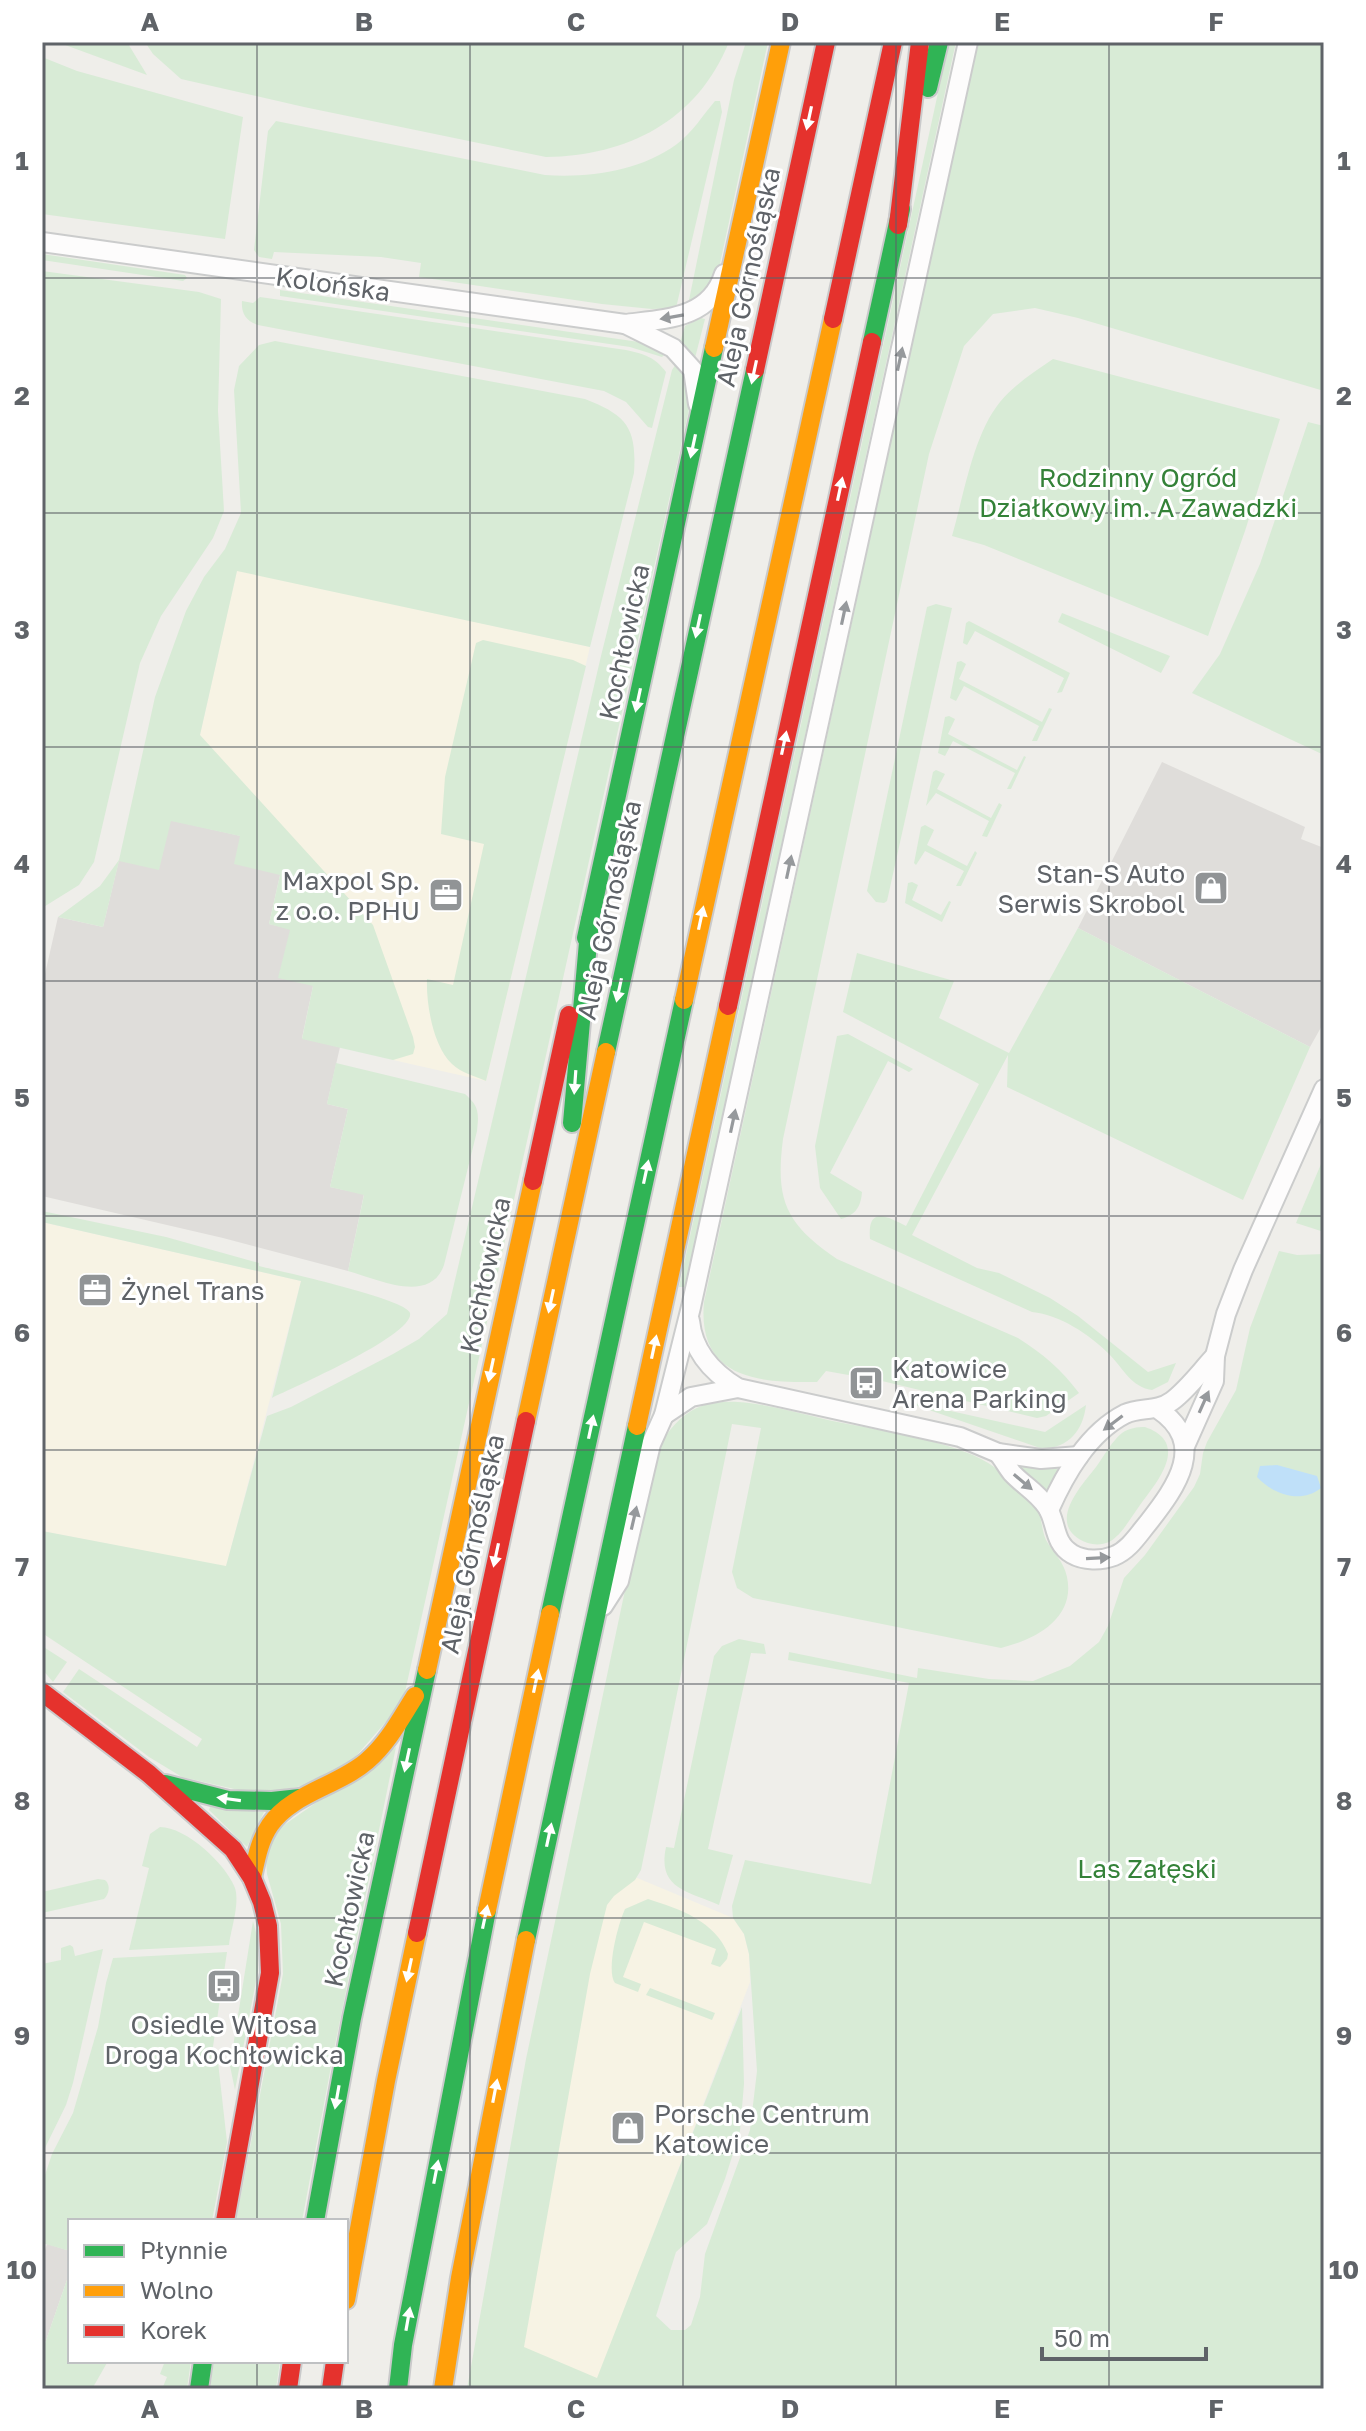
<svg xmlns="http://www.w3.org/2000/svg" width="1366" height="2431" viewBox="0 0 1366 2431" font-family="'Golos Text',sans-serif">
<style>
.commercial{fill:#f7f3e4}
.industrial{fill:#dfddda}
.green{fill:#d8ebd6}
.water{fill:#bfe0f9}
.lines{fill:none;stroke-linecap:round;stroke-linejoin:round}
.street-casing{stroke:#cbcccc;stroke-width:22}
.fast-casing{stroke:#cacacb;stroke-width:22}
.slow-casing{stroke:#cacacb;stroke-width:22}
.jam-casing{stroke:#cacacb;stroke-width:22}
.street{stroke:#fdfcfc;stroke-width:18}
.fast{stroke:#30b455;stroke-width:18}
.slow{stroke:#ff9f0a;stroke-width:18}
.jam{stroke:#e5322d;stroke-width:18}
.oneway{fill:#fff}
.oneway2{fill:#96999c}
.grid{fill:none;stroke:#5f6368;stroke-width:2;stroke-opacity:0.55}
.labels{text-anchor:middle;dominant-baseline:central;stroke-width:6;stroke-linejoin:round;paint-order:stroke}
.street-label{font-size:26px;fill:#5f6368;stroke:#fff}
.park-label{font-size:26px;fill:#348238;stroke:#fff}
.poi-label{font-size:26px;fill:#5f6368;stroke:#fff;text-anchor:start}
.neatline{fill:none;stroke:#5f6368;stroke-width:3}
.grid-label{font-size:26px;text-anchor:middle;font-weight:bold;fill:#5f6368}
</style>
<rect width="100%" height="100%" fill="#efeeea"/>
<g class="commercial">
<polygon points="237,570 590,647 486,1081 393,1060 200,735"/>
<polygon points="42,1222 301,1281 226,1567 42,1531"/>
<polygon points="599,1862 733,1918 744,1934 749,1954 750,1982 594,2389 509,2358"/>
</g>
<g class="industrial">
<polygon points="1162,762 1305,827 1301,839 1324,848 1324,1022 1310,1047 1078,928"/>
<polygon points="170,820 241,836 280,875 269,924 290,929 313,986 302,1038 340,1047 327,1104 348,1109 330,1187 364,1194 348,1271 223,1238 42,1196 42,987 58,917 103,927 119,860"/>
<polygon points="47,2244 70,2251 70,2271 42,2352 42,2259"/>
</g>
<g class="green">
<polygon points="57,42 127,42 147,75"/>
<path d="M 145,42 L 729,42 C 697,121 627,156 546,157 L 304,107 L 181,79 L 153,54 Z"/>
<polygon points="746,42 768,42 719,268 707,290 688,305 734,80"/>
<polygon points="949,42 956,42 685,1287 679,1287"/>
<path d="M 978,42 L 1324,42 L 1324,391 L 1078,318 L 1035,308 L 993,314 L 964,346 L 929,454 L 783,1139 C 775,1201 786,1224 837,1259 L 1018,1338 C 1043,1354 1061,1369 1079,1393 L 1046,1416 L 1037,1418 L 882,1381 L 826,1371 L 817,1382 C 758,1383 697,1379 704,1302 Z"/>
<polygon points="42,57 77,71 243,117 225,239 42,214"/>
<path d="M 715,101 L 720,101 L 722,112 L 676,308 L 652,309 L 602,304 L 419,277 L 421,263 L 381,257 L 274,252 L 272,259 L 259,257 L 254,250 L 268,131 L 276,121 L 545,175 C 590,178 640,171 677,144 C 692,133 703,115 715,101 Z"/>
<polygon points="42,254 185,275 187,278 183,281 42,260"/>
<polygon points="42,271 199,292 221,299 218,411 224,511 213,538 161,616 140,663 94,862 79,885 42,908"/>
<polygon points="280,290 639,342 666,353 662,357 630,347 280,296"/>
<path d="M 260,297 L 626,350 C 644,354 655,357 666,372 L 652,428 L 648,427 L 626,402 L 604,391 L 258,325 C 246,321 241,313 242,301 L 253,303 Z"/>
<polygon points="701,318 705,319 695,358 680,343 685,326"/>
<path d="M 275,341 L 585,399 C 626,415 637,427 634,473 L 590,647 L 237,571 L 200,735 L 373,925 L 413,1037 L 415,1047 L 413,1054 L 393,1060 L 302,1039 L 313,986 L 278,978 L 290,930 L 269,924 L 280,875 L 234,864 L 240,836 L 171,821 L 159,870 L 119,861 L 103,927 L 58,917 L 100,886 L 119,860 L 155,697 L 186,611 L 204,577 L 225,549 L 241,513 L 234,390 L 239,366 L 259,345 Z"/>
<path d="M 1053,359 L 1280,419 L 1245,531 L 1208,636 L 984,545 L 952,536 C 964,495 973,435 1000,402 C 1014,385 1034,372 1053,359 Z"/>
<polygon points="676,364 687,383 690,405 405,1692 398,1708 350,1763 308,1785 256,1794 182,1777 149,1757 63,1692 79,1669 197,1747 202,1739 42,1633 42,1531 226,1566 267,1416 291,1407 393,1354 419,1339 447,1314 601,656 672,370"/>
<polygon points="1308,422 1324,426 1324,755 1192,693 1220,654 1260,564"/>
<polygon points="936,604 952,608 887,901 884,903 876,902 867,891 927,607"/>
<polygon points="1062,613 1170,656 1161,673 1058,622"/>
<polygon points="969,621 1070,673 1062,692 1057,693 1064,678 975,631 967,645 963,643 966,623"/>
<path d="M 483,640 L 573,660 L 586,666 L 486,1081 C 475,1076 461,1073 452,1064 C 433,1046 426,1004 427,979 L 453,985 L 484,844 L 441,834 L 445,777 L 476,643 Z"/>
<polygon points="961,661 966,664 959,679 1042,722 1049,708 1052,709 1037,741 1032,741 1039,726 964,686 956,701 950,698 957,662"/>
<polygon points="949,716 955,719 948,734 1017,770 1024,756 1026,757 1011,789 1007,789 1015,773 953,741 945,756 938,753 945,717"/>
<polygon points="936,770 945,774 937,789 991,818 999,803 1002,805 987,837 982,836 989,821 936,793 926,806 933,772"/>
<polygon points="925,825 934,830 927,845 967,866 975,851 977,853 961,886 956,886 964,871 925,851 916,865 914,863 921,827"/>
<polygon points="912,882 918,885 912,900 941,915 949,901 951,902 942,922 905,903 908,883"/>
<path d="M 1078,928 L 1310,1047 L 1243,1200 L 1007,1087 L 1008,1055 L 912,1235 L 977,1268 L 999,1273 L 1050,1298 L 1078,1316 L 1148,1372 L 1176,1363 L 1168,1382 L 1152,1390 C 1131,1387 1123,1368 1109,1354 C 1089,1334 1060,1315 1032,1312 L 870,1239 C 867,1205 888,1217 906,1226 L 979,1084 L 843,1012 L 857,953 L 954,981 L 939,1018 L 1009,1053 Z"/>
<path d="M 848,1034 L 913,1069 L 909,1072 L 888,1061 L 830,1173 L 862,1192 C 861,1206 856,1215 841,1219 L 820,1188 L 815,1146 L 837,1036 Z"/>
<path d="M 336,1063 L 465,1094 C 479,1106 479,1113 477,1131 L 444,1265 C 430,1305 377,1279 348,1271 L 364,1195 L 330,1187 L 348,1109 L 327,1104 Z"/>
<polygon points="1324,1157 1324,1232 1296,1223"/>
<path d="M 42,1211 L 166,1237 L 259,1263 L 259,1266 C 279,1271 407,1299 410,1313 C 415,1335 292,1388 272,1398 L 301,1281 L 42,1222 Z"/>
<path d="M 1279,1251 L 1297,1255 L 1324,1254 L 1324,2389 L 467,2389 L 526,2059 L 643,1505 C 651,1468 657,1433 691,1411 C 703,1403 724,1401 738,1402 C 768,1404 799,1413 828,1420 C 871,1429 943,1439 981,1459 C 995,1466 1029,1491 1036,1505 C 1042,1515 1041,1529 1046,1540 C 1053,1552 1064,1562 1067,1577 C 1076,1619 1034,1640 1001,1648 L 753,1598 L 737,1588 L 732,1572 L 761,1428 L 732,1424 L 641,1870 L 635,1880 L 614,1896 L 607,1905 L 590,1974 L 524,2347 L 597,2378 L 742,2007 L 744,2084 L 740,2131 L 725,2179 L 707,2224 L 676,2252 L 656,2316 L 671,2330 L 685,2330 L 691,2325 L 700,2297 L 705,2254 L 750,2130 L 757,2071 L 749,1954 L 744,1934 L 733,1918 L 732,1906 L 745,1860 L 871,1884 L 909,1683 L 788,1660 L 789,1652 L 917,1678 L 918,1668 L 989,1679 L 1033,1681 L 1070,1666 L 1099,1642 L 1108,1626 L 1124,1578 L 1145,1555 L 1194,1487 L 1200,1474 L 1203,1453 L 1207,1442 L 1236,1390 L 1250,1328 Z"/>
<path d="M 897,1399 L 1045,1432 L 1086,1405 C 1083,1431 1069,1447 1043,1449 Z"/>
<path d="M 1145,1427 C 1191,1443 1157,1482 1140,1505 C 1131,1517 1122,1535 1109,1542 C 1100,1546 1088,1545 1079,1539 C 1049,1520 1082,1485 1096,1467 C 1104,1456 1112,1441 1122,1433 C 1129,1428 1137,1427 1145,1427 Z"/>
<polygon points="1018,1463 1057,1468 1058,1472 1047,1489 1043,1490 1019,1468"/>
<path d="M 739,1639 L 764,1644 L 766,1654 L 751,1653 L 708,1849 L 733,1855 L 719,1905 C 688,1891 657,1889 666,1847 L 674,1848 L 714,1656 L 722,1646 Z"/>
<polygon points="42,1646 67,1662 53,1682 42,1669"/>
<polygon points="396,1747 336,2040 302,2221 236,2221 283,1974 281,1924 267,1874 266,1861 274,1832"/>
<polygon points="210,1807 264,1812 247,1847 209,1810"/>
<path d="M 160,1827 C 186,1827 226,1864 235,1888 C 240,1904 231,1929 229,1945 L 129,1950 L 149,1868 L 142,1866 L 150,1834 Z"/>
<path d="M 98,1879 L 105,1880 C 111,1885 109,1894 104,1899 L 42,1913 L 42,1892 Z"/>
<path d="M 648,1899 C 680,1909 715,1921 728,1954 L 727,1959 L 720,1967 L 711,1964 L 716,1949 L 644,1922 L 623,1977 L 641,1984 L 638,1992 L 615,1983 C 606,1970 618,1924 625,1909 Z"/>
<polygon points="253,1921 258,1940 258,1971 235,2090 230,2066"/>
<polygon points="70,1945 73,1947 75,1956 103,1949 73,2083 66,2105 42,2154 42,1964 61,1960 61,1948"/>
<polygon points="227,1952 211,2060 218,2062 227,2142 212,2221 70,2221 70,2251 42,2243 42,2184 52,2154 73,2113 98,2027 106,1983 113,1958"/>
<polygon points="650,1988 715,2013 712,2020 646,1995"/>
<polygon points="70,2271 70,2361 108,2361 92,2389 42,2389 42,2352"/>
<polygon points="165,2361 191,2361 187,2389 162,2389 167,2377 160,2374"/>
<polygon points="214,2361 280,2361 276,2389 210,2389"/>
</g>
<path class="water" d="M 1277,1465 L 1317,1476 L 1321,1488 C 1301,1504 1274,1495 1257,1477 L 1260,1466 Z"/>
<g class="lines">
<g class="street-casing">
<g id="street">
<path d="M 42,242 L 625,324 C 665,319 710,319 724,274"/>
<polyline points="625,324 673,348 693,370 698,404"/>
<path d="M 690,1321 C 693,1351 713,1373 738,1388 L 960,1437 L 998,1453 L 1041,1459 L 1079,1456"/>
<polyline points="664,1415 691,1397 738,1388"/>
<polyline points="1185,1446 1214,1381 1215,1356 1226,1314 1243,1270 1324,1089"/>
<path d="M 998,1453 C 1003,1459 1007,1467 1012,1473 C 1023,1485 1037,1492 1047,1507 C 1057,1522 1053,1543 1072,1554 C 1084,1561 1101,1561 1114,1556 C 1129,1550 1138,1535 1148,1523 C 1177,1486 1208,1443 1158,1409"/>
<path d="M 1049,1510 C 1065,1474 1088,1433 1125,1414 C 1140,1407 1157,1412 1172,1401 C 1188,1389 1201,1371 1215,1356"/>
<polyline points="603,1606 619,1581 651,1444 664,1415 691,1307 968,42"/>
</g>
</g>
<g class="fast-casing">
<g id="fast">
<polyline points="928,88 939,42"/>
<polyline points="872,342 901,209"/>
<polyline points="586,938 714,348"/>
<polyline points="606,1052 755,370"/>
<polyline points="572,1123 590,920"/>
<polyline points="550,1614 684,1000"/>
<polyline points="165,1784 228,1800 272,1801 300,1798"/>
<polyline points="526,1940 637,1426"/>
<polyline points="315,2221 352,2018 427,1670"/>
<polyline points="199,2389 203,2361"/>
<polyline points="398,2389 403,2345 487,1910"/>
</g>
</g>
<g class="slow-casing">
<g id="slow">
<polyline points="714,348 781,42"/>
<polyline points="684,1000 833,319"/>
<polyline points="526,1421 606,1052"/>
<polyline points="637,1426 728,1006"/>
<polyline points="427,1670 533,1181"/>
<path d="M 252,1878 C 256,1860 259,1841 270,1825 C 292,1793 338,1786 367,1761 C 388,1743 401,1718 415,1696"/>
<polyline points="487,1910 550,1614"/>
<polyline points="346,2300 386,2081 417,1933"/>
<polyline points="443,2389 460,2278 526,1940"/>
</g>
</g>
<g class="jam-casing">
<g id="jam">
<polyline points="898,225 920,42"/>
<polyline points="833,319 893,42"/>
<polyline points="755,370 826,42"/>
<polyline points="728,1006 872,342"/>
<polyline points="533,1181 569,1015"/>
<polyline points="42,1692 149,1774 233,1849 252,1878 262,1902 268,1926 270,1973 225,2221"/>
<polyline points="417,1933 526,1421"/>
<polyline points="288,2389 292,2361"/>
<polyline points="331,2389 335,2361"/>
</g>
</g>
<use href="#street" class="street"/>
<use href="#fast" class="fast"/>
<use href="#slow" class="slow"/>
<use href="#jam" class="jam"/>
</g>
<defs><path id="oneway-solid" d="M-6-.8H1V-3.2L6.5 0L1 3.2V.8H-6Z" transform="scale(2)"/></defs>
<g class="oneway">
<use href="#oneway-solid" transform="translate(809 118) rotate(102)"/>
<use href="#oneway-solid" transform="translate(754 372) rotate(102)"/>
<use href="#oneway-solid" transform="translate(693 446) rotate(102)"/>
<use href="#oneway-solid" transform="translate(840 489) rotate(-78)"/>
<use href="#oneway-solid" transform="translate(698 626) rotate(102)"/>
<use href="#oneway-solid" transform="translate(638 700) rotate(102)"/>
<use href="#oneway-solid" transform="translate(784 743) rotate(-78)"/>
<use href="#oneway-solid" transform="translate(701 918) rotate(-78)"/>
<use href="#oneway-solid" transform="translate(619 990) rotate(102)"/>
<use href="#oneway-solid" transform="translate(575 1082) rotate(94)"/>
<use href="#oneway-solid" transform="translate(646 1172) rotate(-78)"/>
<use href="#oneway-solid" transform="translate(551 1301) rotate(102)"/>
<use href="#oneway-solid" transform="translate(654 1347) rotate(-78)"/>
<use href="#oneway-solid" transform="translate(491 1370) rotate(102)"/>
<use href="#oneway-solid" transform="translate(591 1427) rotate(-78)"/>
<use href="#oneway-solid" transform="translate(496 1555) rotate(102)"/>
<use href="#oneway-solid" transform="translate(536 1681) rotate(-78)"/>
<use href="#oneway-solid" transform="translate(407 1760) rotate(102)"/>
<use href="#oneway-solid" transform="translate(229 1799) rotate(-172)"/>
<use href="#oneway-solid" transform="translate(549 1835) rotate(-78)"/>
<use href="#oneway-solid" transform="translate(485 1917) rotate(-78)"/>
<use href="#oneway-solid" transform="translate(409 1970) rotate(102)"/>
<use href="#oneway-solid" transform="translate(495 2091) rotate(-79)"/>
<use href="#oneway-solid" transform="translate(337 2097) rotate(100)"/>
<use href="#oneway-solid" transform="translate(436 2172) rotate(-79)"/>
<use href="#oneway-solid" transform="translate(408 2319) rotate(-80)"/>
</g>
<g class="oneway2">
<use href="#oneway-solid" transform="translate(672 317) rotate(170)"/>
<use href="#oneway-solid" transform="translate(900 359) rotate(-78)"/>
<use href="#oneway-solid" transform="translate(844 613) rotate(-78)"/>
<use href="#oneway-solid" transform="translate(789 867) rotate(-78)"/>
<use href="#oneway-solid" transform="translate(733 1121) rotate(-78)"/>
<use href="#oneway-solid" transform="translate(1204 1402) rotate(-66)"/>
<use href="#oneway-solid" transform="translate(1113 1423) rotate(143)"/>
<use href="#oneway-solid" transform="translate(1023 1482) rotate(40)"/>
<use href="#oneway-solid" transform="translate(634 1518) rotate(-77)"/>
<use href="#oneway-solid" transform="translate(1098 1558) rotate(-3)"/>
</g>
<path class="grid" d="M 257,42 L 257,2221M 470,42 L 470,2389M 683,42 L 683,2389M 896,42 L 896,2389M 1109,42 L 1109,2389M 42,278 L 1324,278M 42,513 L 1324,513M 42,747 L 1324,747M 42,981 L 1324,981M 42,1216 L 1324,1216M 42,1450 L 1324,1450M 42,1684 L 1324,1684M 42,1918 L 1324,1918M 42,2153 L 1324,2153M 257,2361 L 257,2389"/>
<defs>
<g id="shop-square" transform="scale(1.8)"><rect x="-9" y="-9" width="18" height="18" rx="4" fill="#919496" stroke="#fff"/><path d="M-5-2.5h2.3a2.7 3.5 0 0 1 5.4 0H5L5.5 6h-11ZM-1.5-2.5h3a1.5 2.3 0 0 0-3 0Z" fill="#fff"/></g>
<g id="office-square" transform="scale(1.8)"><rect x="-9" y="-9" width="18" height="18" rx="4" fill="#919496" stroke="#fff"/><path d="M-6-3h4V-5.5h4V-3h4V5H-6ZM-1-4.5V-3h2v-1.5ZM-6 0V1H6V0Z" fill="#fff"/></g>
<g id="bus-square" transform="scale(1.8)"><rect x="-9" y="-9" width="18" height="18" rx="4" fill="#919496" stroke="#fff"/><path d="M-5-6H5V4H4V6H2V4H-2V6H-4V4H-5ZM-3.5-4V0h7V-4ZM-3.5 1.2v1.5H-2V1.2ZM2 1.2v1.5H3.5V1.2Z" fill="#fff"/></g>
</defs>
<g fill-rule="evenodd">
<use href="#shop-square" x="1211" y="888"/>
<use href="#office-square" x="446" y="895"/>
<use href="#office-square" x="95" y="1290"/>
<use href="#bus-square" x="866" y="1383"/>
<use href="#bus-square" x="224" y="1986"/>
<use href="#shop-square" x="628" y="2128"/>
</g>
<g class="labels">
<g class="street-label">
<text transform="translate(748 277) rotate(-78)">Aleja Górnośląska</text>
<text transform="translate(333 284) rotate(8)">Kolońska</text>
<text transform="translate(624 642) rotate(-78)">Kochłowicka</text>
<text transform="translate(609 910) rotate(-78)">Aleja Górnośląska</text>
<text transform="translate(485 1275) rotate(-78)">Kochłowicka</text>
<text transform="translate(472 1544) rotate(-78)">Aleja Górnośląska</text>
<text transform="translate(349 1909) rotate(-78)">Kochłowicka</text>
</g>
<g class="park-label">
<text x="1138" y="477">Rodzinny Ogród<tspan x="1138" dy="30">Działkowy im. A Zawadzki</tspan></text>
<text x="1147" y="1868">Las Załęski</text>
</g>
<g class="poi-label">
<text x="1185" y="873" text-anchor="end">Stan-S Auto<tspan x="1185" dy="30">Serwis Skrobol</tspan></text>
<text x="420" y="880" text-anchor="end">Maxpol Sp.<tspan x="420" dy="30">z o.o. PPHU</tspan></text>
<text x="121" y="1290">Żynel Trans</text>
<text x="892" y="1368">Katowice<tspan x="892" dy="30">Arena Parking</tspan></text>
<text x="224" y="2024" text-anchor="middle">Osiedle Witosa<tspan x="224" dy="30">Droga Kochłowicka</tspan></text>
<text x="654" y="2113">Porsche Centrum<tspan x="654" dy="30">Katowice</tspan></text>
</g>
</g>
<rect width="1366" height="2431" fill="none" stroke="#ffffff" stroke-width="88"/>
<rect x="68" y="2219" width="280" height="144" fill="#ffffff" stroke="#bfc1c3" stroke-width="2"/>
<rect x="84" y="2245" width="40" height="12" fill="#30b455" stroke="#bfc1c3" stroke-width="2"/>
<text x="140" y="2259" font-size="24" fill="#5f6368">Płynnie</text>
<rect x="84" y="2285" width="40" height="12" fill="#ff9f0a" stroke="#bfc1c3" stroke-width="2"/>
<text x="140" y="2299" font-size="24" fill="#5f6368">Wolno</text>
<rect x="84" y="2325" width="40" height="12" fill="#e5322d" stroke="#bfc1c3" stroke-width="2"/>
<text x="140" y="2339" font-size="24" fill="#5f6368">Korek</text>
<path d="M1042 2347v12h164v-12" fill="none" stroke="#5f6368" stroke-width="4"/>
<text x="1054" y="2347" font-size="24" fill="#5f6368" stroke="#ffffff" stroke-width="6" paint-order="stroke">50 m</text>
<rect x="44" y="44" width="1278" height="2343" class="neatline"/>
<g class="grid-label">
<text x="150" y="31">A</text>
<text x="364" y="31">B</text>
<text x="576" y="31">C</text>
<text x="790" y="31">D</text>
<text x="1002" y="31">E</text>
<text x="1216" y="31">F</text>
<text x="22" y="170">1</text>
<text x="1344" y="170">1</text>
<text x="22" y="405">2</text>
<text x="1344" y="405">2</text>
<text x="22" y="639">3</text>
<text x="1344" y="639">3</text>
<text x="22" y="873">4</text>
<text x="1344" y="873">4</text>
<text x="22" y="1107">5</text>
<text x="1344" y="1107">5</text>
<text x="22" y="1342">6</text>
<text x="1344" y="1342">6</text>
<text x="22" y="1576">7</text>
<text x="1344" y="1576">7</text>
<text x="22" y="1810">8</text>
<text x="1344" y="1810">8</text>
<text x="22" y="2045">9</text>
<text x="1344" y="2045">9</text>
<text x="22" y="2279">10</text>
<text x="1344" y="2279">10</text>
<text x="150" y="2418">A</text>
<text x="364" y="2418">B</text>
<text x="576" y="2418">C</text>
<text x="790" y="2418">D</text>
<text x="1002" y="2418">E</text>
<text x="1216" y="2418">F</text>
</g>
</svg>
